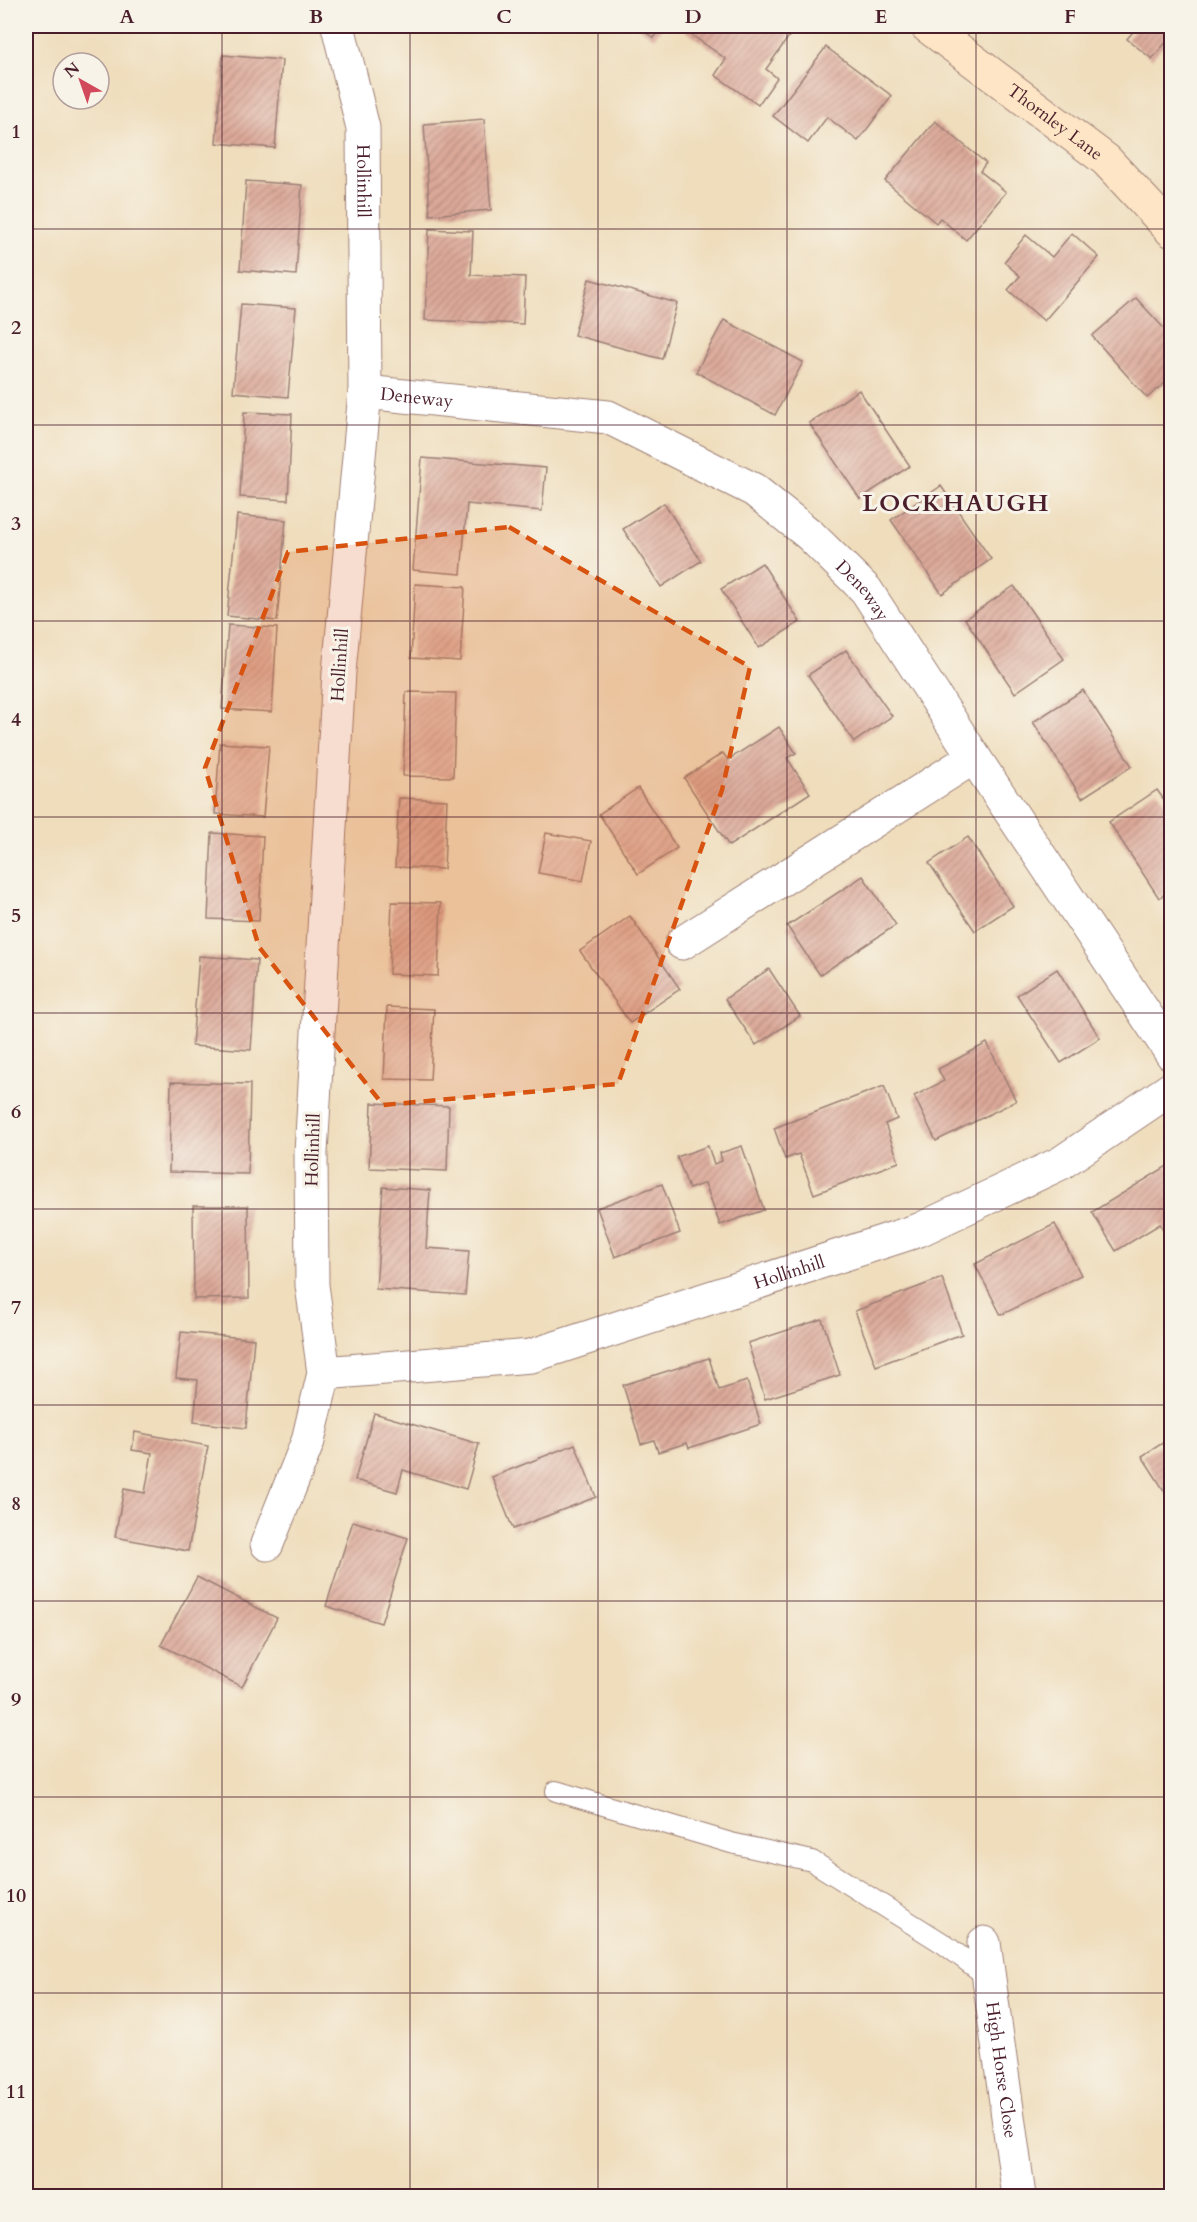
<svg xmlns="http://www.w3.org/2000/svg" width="1197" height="2222" viewBox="0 0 1197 2222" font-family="Cardo,serif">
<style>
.building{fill:url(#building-hatch)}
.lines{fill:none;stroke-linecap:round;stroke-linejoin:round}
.lane-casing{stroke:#9c7e74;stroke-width:22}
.street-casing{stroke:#9c7e74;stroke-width:35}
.secondary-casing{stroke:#9c7e74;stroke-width:35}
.lane{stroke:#fff;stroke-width:20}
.street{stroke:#fff;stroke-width:33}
.secondary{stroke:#fde5c5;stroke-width:33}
.marked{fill:#d8530f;fill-opacity:0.2;stroke:#d8530f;stroke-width:4.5;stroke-dasharray:12 8;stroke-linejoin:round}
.grid{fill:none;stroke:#4a1f2b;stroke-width:1.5;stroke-opacity:0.55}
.labels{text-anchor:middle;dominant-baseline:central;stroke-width:6;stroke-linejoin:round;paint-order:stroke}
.street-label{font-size:18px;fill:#4a1f2b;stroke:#f7f3e8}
.district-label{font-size:24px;font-weight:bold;letter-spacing:1.5px;fill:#4a1f2b;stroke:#f7f3e8}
.neatline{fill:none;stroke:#4a1f2b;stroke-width:2}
.grid-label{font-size:20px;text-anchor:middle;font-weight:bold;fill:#4a1f2b}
</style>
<defs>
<pattern id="building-hatch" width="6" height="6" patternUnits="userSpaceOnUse" patternTransform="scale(1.5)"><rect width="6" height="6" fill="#dca999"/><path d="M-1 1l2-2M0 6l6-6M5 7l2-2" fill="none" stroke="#b4897d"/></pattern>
</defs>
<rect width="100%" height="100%" fill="#f7f3e8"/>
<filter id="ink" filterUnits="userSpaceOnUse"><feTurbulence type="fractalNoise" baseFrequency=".0167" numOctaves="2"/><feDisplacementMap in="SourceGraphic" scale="12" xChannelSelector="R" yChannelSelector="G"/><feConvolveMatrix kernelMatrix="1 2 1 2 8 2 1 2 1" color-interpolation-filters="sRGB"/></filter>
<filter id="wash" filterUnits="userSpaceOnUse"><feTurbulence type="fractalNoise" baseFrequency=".008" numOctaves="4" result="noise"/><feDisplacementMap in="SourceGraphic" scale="24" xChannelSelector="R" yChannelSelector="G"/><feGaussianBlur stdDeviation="1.35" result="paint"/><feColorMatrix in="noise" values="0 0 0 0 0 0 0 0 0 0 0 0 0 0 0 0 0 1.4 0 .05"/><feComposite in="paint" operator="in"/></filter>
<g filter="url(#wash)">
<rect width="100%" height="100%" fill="#efddbc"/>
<g id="blocks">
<g class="building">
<polygon points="636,26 663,26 654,38"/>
<polygon points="686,26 776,26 790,35 766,69 777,78 758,105 715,75 726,59 683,29"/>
<polygon points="1138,26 1172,26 1172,35 1152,59 1127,39"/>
<polygon points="826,47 892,96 858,141 827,117 808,143 773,116"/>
<polygon points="223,55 282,60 275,148 216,143"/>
<polygon points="484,119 491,210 430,215 424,124"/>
<polygon points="935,121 986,163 980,171 1006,192 966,240 940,218 936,223 885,181"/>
<polygon points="246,181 302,185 296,275 240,270"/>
<polygon points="429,229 473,231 471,275 525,277 523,324 425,320"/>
<polygon points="1072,233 1099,257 1044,321 1008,290 1020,276 1004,262 1026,235 1052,257"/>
<polygon points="589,279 677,303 662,359 574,335"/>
<polygon points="1136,298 1172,337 1172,377 1147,398 1092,336"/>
<polygon points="241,304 296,308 288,397 233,392"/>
<polygon points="724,320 803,362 775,415 696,372"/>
<polygon points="859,390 910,466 860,499 809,423"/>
<polygon points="244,412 292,414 288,500 240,497"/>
<polygon points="422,458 546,468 542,511 467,504 461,574 413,570"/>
<polygon points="941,486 991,559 942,594 891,520"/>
<polygon points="664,503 701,561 661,587 623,529"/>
<polygon points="237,515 286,520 277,621 227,616"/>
<polygon points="762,563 800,622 759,648 721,589"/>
<polygon points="415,584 465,587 460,661 411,658"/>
<polygon points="1014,586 1064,659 1015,693 965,619"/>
<polygon points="228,625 277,628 272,712 222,709"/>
<polygon points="846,650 892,716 854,742 808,675"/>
<polygon points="1083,690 1132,766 1082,798 1033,722"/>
<polygon points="406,692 456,693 453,777 403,776"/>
<polygon points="779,727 796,753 787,758 810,793 729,846 684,778 723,753 728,760"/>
<polygon points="220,743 269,746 263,817 215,814"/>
<polygon points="638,788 677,848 638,874 599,814"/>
<polygon points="1157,790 1172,811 1172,889 1159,898 1109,822"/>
<polygon points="399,798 447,800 444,869 395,867"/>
<polygon points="212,833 263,836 259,921 208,919"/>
<polygon points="546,833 591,841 583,881 538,873"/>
<polygon points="968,837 1013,906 975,931 929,863"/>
<polygon points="863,876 896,925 820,975 787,926"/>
<polygon points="392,902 441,903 438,976 389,974"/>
<polygon points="630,916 680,989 630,1023 580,951"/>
<polygon points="199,956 257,960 251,1050 192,1046"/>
<polygon points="769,969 800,1016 756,1045 725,999"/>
<polygon points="1057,969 1100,1038 1061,1063 1017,995"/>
<polygon points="387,1007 434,1009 430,1080 384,1079"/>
<polygon points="987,1043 1016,1101 936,1141 914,1096 944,1081 938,1069"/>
<polygon points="171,1082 250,1084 248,1174 169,1172"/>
<polygon points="884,1086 897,1119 885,1124 899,1162 814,1194 799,1154 785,1159 774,1128"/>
<polygon points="372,1103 449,1106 447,1171 369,1168"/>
<polygon points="708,1146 714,1164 722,1161 720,1153 742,1146 764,1210 720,1225 705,1183 689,1189 677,1157"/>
<polygon points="1172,1163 1172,1243 1160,1224 1116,1251 1092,1212"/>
<polygon points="662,1184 680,1233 615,1257 597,1208"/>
<polygon points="383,1187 430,1190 426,1248 469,1251 465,1295 376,1289"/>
<polygon points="193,1206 248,1206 249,1298 194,1299"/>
<polygon points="1055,1224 1081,1275 1001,1315 975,1264"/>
<polygon points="942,1278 962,1334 876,1366 855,1311"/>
<polygon points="822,1319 840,1375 765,1399 748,1343"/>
<polygon points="181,1332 254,1339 246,1428 194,1422 198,1380 176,1378"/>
<polygon points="709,1358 719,1390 747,1381 761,1424 689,1448 687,1443 658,1452 654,1440 641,1444 623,1385"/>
<polygon points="374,1413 479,1444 466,1489 403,1470 397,1492 355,1480"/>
<polygon points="135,1432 208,1446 188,1551 115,1537 124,1489 145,1493 152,1453 132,1450"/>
<polygon points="1172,1437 1172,1503 1142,1456"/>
<polygon points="575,1444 596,1497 513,1529 492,1477"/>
<polygon points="353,1521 408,1538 381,1623 326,1606"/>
<polygon points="197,1577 277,1618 242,1687 161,1645"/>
</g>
</g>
</g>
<g filter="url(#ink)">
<use href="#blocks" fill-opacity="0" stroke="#9c7e74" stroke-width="1.5"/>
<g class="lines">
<g class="lane-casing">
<polyline id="lane" points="556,1791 731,1843 812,1861 944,1944 988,1977"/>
</g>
<g class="street-casing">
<g id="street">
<path id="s1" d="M 338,26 L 363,128 L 365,392 L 339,672 L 311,1153 L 312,1285 L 324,1373 L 531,1356 L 919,1230 L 1061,1163 L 1172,1088"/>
<path id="s2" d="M 365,392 L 608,417 L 754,490 L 810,535 L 866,590 L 974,757 L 1172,1054"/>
<polyline points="682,943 974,757"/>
<polyline points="267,1544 308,1441 324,1373"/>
<path id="s3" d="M 984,1943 L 1019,2196"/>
</g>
</g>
<g class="secondary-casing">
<g id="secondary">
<path id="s4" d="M 927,26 L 1106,160 L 1172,231"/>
</g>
</g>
<use href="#lane" class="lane"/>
<use href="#street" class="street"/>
<use href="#secondary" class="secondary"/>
</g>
</g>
<path class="marked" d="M 509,527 L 750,667 L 722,790 L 618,1084 L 383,1105 L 259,947 L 205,768 L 288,552 Z"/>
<path class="grid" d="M 222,26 L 222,2196M 410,26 L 410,2196M 598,26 L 598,2196M 787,26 L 787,2196M 976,26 L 976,2196M 26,229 L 1172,229M 26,425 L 1172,425M 26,621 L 1172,621M 26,817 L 1172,817M 26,1013 L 1172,1013M 26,1209 L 1172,1209M 26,1405 L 1172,1405M 26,1601 L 1172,1601M 26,1797 L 1172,1797M 26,1993 L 1172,1993"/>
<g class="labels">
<g class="street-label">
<text stroke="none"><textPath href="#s4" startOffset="160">Thornley Lane</textPath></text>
<text stroke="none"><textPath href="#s1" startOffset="158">Hollinhill</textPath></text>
<text stroke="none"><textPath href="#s2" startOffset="52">Deneway</textPath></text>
<text stroke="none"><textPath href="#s2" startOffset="556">Deneway</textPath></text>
<text transform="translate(340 665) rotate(-86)">Hollinhill</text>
<text transform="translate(313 1150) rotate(-88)">Hollinhill</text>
<text stroke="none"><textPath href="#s1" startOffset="1832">Hollinhill</textPath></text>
<text stroke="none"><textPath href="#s3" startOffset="128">High Horse Close</textPath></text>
</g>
<g class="district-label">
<text x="956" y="503">LOCKHAUGH</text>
</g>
</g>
<rect width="1197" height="2222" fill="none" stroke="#f7f3e8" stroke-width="66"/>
<g transform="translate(81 81) rotate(320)"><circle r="28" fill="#f7f3e8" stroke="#b29e9c" stroke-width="1.5"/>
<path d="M0-4.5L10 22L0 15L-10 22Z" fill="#d1495b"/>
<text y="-9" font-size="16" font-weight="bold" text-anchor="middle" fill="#4a1f2b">N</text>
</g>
<rect x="33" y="33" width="1131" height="2156" class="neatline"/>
<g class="grid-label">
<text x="127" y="23">A</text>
<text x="316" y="23">B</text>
<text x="504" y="23">C</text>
<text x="693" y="23">D</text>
<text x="881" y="23">E</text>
<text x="1070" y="23">F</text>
<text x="16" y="138">1</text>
<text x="16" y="334">2</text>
<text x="16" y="530">3</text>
<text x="16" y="726">4</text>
<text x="16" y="922">5</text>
<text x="16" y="1118">6</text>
<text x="16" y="1314">7</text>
<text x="16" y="1510">8</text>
<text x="16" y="1706">9</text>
<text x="16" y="1902">10</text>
<text x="16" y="2098">11</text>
</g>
</svg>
